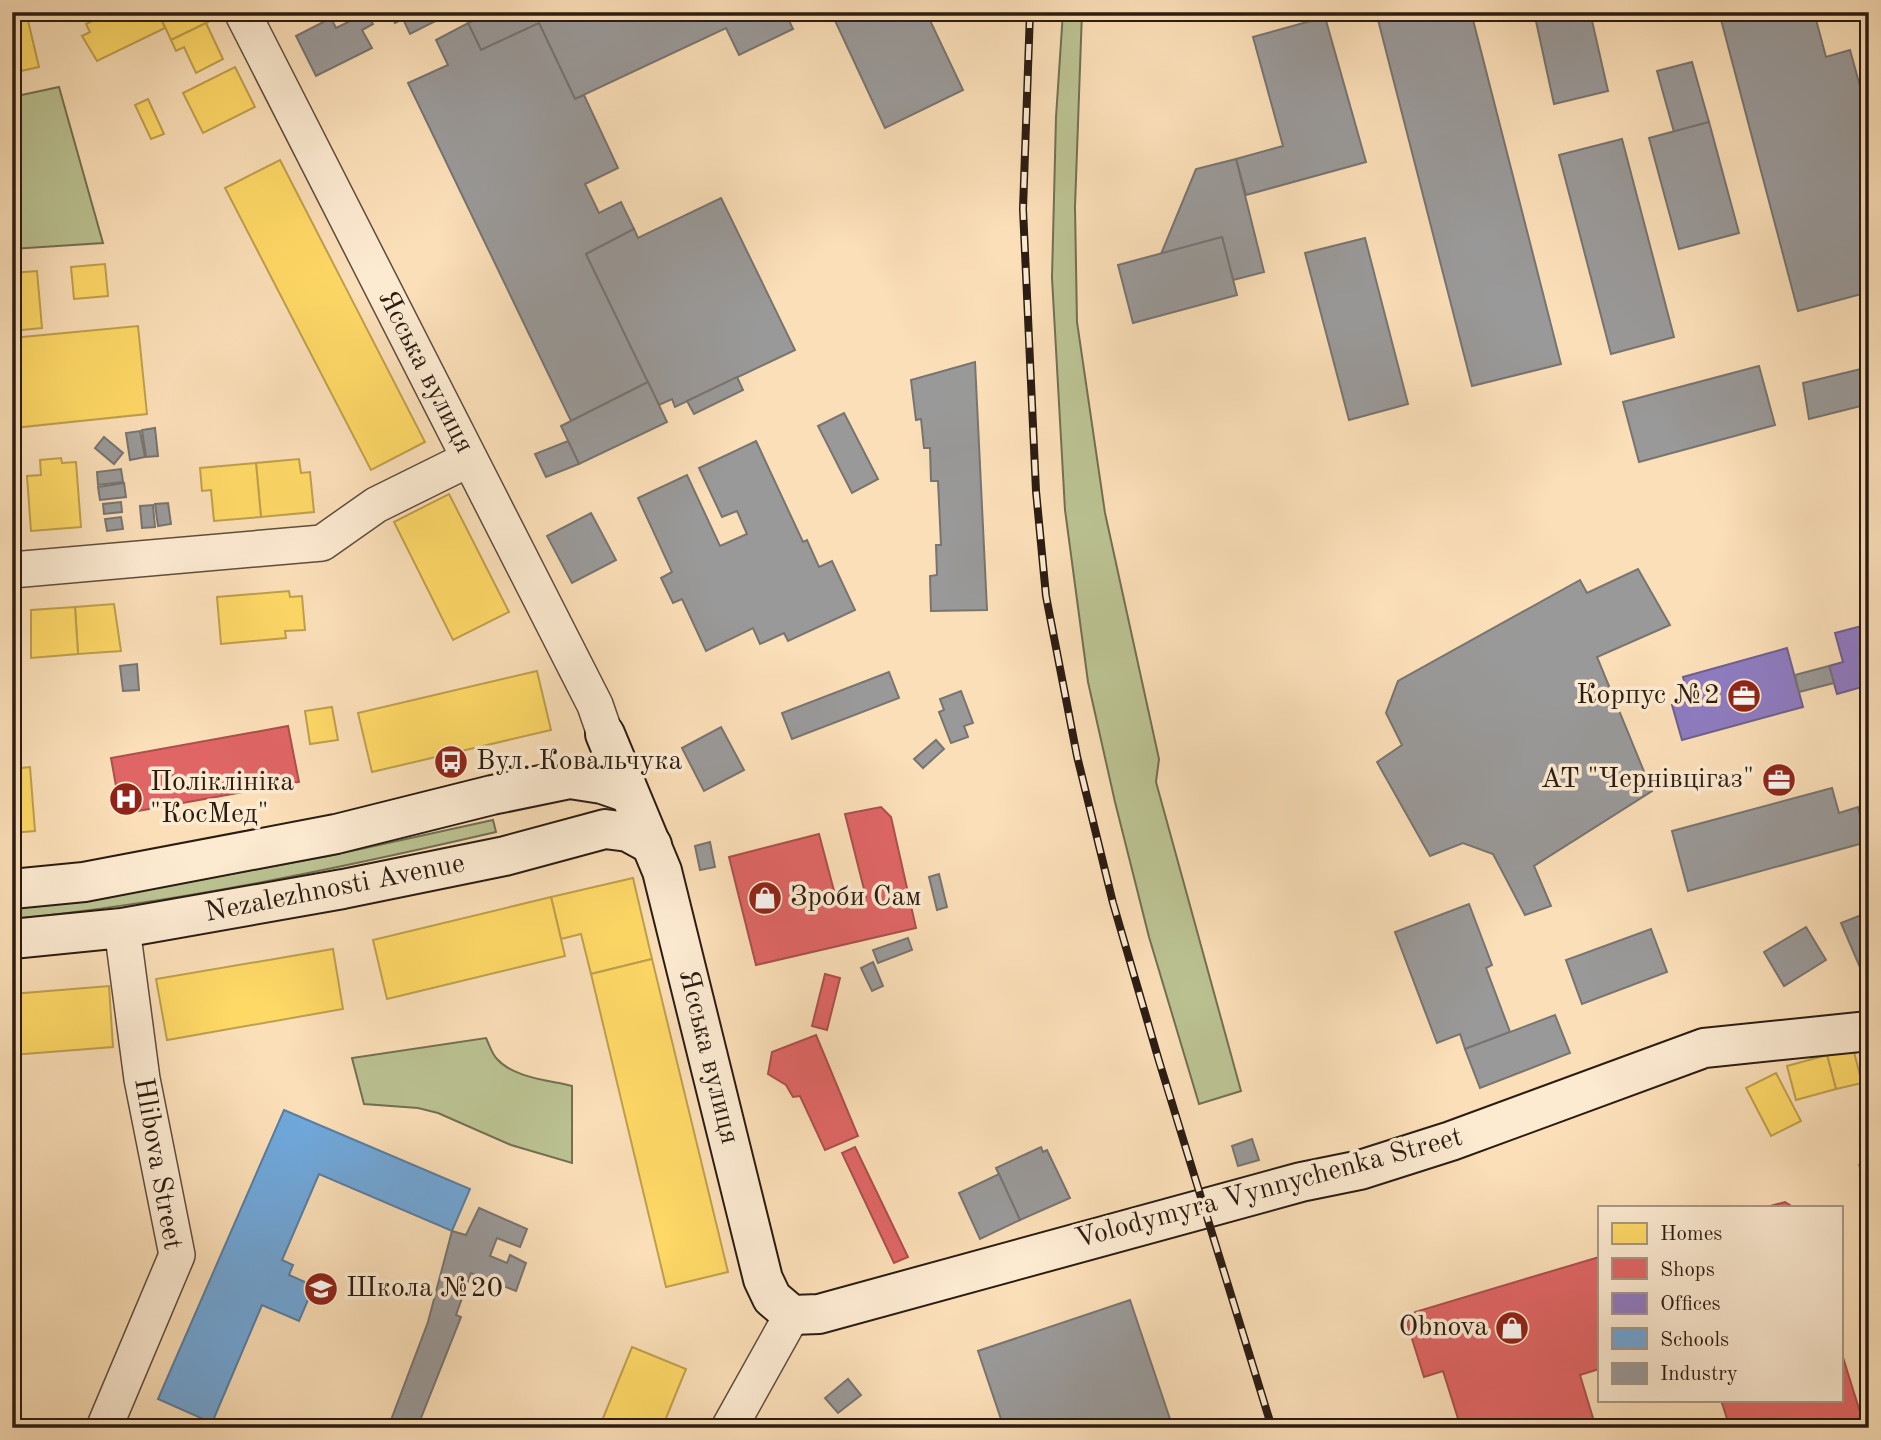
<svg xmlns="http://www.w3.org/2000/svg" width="1881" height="1440" viewBox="0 0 1881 1440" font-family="'Old Standard TT',serif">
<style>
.green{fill:#bbc292;stroke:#736f52;stroke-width:2}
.homes{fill:#ffd966;stroke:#bfa04d;stroke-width:2}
.shops{fill:#e06666;stroke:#aa504d;stroke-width:2}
.offices{fill:#8e7cc3;stroke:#705f8e;stroke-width:2}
.schools{fill:#6fa8dc;stroke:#5b7e9f;stroke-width:2}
.industry{fill:#999;stroke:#787470;stroke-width:2}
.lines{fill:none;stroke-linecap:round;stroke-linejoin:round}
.minor-casing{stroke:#5f4d3c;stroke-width:38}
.secondary-casing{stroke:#2b1c12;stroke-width:42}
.minor{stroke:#fcead1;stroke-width:35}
.secondary{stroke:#fcead1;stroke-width:38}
.rail-casing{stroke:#2b1c12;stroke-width:8}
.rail{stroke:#fcead1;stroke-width:5;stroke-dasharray:16;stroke-linecap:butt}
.labels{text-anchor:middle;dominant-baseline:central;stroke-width:7;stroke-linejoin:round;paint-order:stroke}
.street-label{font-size:28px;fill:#2b1c12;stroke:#fcead1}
.poi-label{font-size:28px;fill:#2b1c12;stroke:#fcead1;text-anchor:start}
</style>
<rect width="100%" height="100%" fill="#fbdfb8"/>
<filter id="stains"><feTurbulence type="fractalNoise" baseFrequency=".00286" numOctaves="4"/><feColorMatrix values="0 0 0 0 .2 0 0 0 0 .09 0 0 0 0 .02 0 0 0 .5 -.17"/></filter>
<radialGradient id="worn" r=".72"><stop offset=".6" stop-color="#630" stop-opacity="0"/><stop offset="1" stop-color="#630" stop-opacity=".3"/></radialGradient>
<g class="green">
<polygon points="1063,12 1082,12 1075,207 1077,322 1105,513 1159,759 1156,782 1241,1091 1199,1104 1149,937 1115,802 1088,682 1065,510 1052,278 1056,117"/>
<polygon points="59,87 103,243 12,249 12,97"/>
<path d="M 493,820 L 496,832 C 336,869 175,903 12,919 L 12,906 L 134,892 L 333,855 Z"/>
<path d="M 486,1038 C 489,1044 492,1054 497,1059 C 514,1078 548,1080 572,1086 L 572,1163 L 511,1145 L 438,1113 L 418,1108 L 364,1104 L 352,1058 Z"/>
</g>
<g class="homes">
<polygon points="26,12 39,67 12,73 12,13"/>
<polygon points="111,12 158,12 165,28 97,61 82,36 90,32 86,24"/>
<polygon points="158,12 206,12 210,21 171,40"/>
<polygon points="206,23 223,59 196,73 184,47 176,51 171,40"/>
<polygon points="235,67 255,107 203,133 183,93"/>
<polygon points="148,99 164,134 151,139 135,105"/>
<polygon points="280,160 425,442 371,470 225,188"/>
<polygon points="105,264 108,296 74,299 71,267"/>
<polygon points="37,271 42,328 12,331 12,273"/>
<polygon points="138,326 147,414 14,428 15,434 12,434 12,338"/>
<polygon points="12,458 16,458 19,517 12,518"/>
<polygon points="61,458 62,463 76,462 81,527 31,531 27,476 41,475 40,460"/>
<polygon points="299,459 301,473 310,472 314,512 261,517 256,463"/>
<polygon points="256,463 261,517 214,521 211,490 202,491 200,468"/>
<polygon points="449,494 509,612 453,640 394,522"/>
<polygon points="289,591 290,597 302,596 305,630 285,631 286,638 221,644 217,597"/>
<polygon points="114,604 121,651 78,654 75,607"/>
<polygon points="75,607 78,654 31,658 31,610"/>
<polygon points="537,671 551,730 372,772 358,713"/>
<polygon points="332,707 338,740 310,744 305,711"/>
<polygon points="30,767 35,831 12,833 12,769"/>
<polygon points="633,878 652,959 591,974 581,934 561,939 551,897"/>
<polygon points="551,897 565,956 387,999 373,940"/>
<polygon points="333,949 343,1009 167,1040 156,979"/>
<polygon points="652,959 728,1272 666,1287 591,974"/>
<polygon points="109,986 113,1047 12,1055 12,994"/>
<polygon points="1853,1048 1862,1083 1836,1089 1827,1055"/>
<polygon points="1827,1055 1836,1089 1796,1100 1787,1066"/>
<polygon points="1776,1073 1801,1121 1771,1136 1746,1088"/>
<polygon points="1869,1162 1869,1192 1859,1165"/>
<polygon points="632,1347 686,1369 662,1428 599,1428"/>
</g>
<g class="shops">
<polygon points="288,726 299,782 121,814 111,758"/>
<polygon points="881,807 891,817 916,928 756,965 729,857 819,834 837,902 866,897 845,814"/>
<polygon points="825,974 840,978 827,1030 812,1026"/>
<polygon points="816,1035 858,1136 825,1150 800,1096 793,1097 786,1085 768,1074 772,1052"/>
<polygon points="855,1147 908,1257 894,1263 842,1153"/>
<polygon points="1785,1202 1793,1207 1767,1207"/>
<polygon points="1599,1257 1599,1369 1580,1375 1596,1428 1461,1428 1443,1371 1424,1377 1407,1323 1415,1312"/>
<polygon points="1841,1351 1865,1428 1730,1428 1721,1400 1841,1400"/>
</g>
<g class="offices">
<polygon points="1869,624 1869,685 1837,694 1829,666 1843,662 1835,633"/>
<polygon points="1787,648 1803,707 1682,740 1672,705 1689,701 1683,677"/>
</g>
<polygon class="schools" points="284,1110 470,1189 452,1231 319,1174 282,1260 293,1265 289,1275 314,1286 299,1321 262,1305 212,1423 158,1399"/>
<g class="industry">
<polygon points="389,12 453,12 410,34 403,19 395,23"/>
<polygon points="491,12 785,12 793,29 739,55 726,28 575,99 539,23 481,50 468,23"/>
<polygon points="831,12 926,12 963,90 885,128"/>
<polygon points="1376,12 1471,12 1561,364 1472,386"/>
<polygon points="1534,12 1590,12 1608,91 1554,104"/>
<polygon points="1719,12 1814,12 1826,57 1850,50 1869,119 1869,292 1798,311"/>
<polygon points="367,13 373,24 362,30 372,48 316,76 296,36 331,18 336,28"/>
<polygon points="1325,17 1366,162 1246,195 1236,159 1283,146 1253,37"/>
<polygon points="468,23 481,50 539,23 575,99 584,95 618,168 585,184 599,213 621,202 634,229 586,254 648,382 571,421 408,83 448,65 436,40"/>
<polygon points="1692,62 1709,122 1674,132 1657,71"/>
<polygon points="1709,122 1739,233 1679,249 1649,138"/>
<polygon points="1622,139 1674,337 1611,354 1559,155"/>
<polygon points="1236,159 1264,272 1233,280 1222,237 1161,254 1196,169"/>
<polygon points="721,198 795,350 675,407 672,399 659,405 586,254 634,229 638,238"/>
<polygon points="1222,237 1237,295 1133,323 1118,265"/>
<polygon points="1365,238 1408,404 1349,420 1305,253"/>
<polygon points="975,362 987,610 931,611 930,576 937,575 936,545 941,545 938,481 931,481 930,448 924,448 921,419 916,420 911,380"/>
<polygon points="1759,366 1775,425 1639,462 1623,402"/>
<polygon points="1869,367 1869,404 1809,419 1803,383"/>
<polygon points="737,377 743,390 694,414 687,401"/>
<polygon points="648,382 667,422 579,464 561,426"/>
<polygon points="844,413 878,479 852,493 818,426"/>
<polygon points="155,428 158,456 146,457 142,430"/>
<polygon points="140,431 145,457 130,460 126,433"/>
<polygon points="104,437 123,453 114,464 95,448"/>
<polygon points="568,441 579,464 546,477 535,454"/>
<polygon points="756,441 803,542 807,540 819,567 832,561 855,610 788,641 784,633 760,644 753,628 706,651 682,599 673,603 661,578 672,572 638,498 687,475 720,546 747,534 737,511 722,517 699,468"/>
<polygon points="121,469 123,482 98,485 97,472"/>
<polygon points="124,483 126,497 100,500 98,487"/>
<polygon points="121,502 122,512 104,514 103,504"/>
<polygon points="168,503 171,524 158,526 155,504"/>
<polygon points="153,505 155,527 142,528 140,506"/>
<polygon points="591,513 616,560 572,583 547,536"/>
<polygon points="121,517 123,529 107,531 105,519"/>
<polygon points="1638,569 1670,625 1597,657 1652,791 1534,866 1551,906 1525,915 1493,854 1463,843 1430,856 1377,762 1402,745 1386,713 1398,681 1580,580 1587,593"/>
<polygon points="137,664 139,690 123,691 120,666"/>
<polygon points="1829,666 1834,683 1799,692 1795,675"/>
<polygon points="889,672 899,698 792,739 782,713"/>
<polygon points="961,691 973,723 964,726 968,737 951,743 939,712 944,710 940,699"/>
<polygon points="721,727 744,770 704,791 682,748"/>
<polygon points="936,740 944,749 923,768 914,759"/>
<polygon points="1832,788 1839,813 1858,807 1867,842 1688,891 1672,831"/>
<polygon points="710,842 715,867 700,870 695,846"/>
<polygon points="939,874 947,907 937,910 929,877"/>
<polygon points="1469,904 1492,965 1486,968 1510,1032 1465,1049 1460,1034 1437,1043 1395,932"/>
<polygon points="1869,912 1869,969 1862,972 1841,923"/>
<polygon points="1806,927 1826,960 1784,986 1764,952"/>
<polygon points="1651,929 1667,972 1582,1004 1566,960"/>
<polygon points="908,938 912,950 878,963 873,950"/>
<polygon points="873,962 883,986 872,991 861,968"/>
<polygon points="1555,1015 1570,1053 1480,1088 1465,1049"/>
<polygon points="1252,1139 1259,1160 1238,1166 1232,1146"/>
<polygon points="1041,1147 1043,1152 1047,1150 1070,1198 1020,1220 996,1168"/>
<polygon points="999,1174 1020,1220 980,1239 959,1193"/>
<polygon points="479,1208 527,1229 520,1247 497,1238 490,1256 507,1263 510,1255 526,1263 516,1291 471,1273 456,1315 461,1317 417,1428 388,1428 428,1322 452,1231 466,1235"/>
<polygon points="1130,1300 1173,1428 1004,1428 978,1351"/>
<polygon points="848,1379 861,1395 838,1413 825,1398"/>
</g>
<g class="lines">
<g class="minor-casing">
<g id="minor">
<polyline points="242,12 595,705 605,734"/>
<polyline points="12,570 322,543 376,505 469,459"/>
<polyline points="104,1428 177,1255 142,1079 122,928"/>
<polyline points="729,1428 792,1315"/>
</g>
</g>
<g class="secondary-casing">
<g id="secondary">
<polyline points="605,734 662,871 763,1279 772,1298 792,1315 819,1314 1301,1182 1360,1170 1451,1141 1704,1048 1869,1031"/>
<polyline points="12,889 84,882 336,834 492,795 570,779 602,784 628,793"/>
<polyline points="12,939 122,928 343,889 505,856 605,829 628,832 652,845"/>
</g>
</g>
<use href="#minor" class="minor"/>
<use href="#secondary" class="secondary"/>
<g class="rail-casing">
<polyline id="rail" points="1030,12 1023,209 1036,491 1046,596 1077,756 1113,903 1159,1061 1272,1428"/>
</g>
<use href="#rail" class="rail"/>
</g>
<defs>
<g id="office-disc" transform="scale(1.75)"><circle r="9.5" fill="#8f2418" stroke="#fcead1"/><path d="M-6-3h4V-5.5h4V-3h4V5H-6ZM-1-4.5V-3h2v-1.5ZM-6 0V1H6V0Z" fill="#fff"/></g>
<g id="bus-disc" transform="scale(1.75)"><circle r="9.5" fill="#8f2418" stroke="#fcead1"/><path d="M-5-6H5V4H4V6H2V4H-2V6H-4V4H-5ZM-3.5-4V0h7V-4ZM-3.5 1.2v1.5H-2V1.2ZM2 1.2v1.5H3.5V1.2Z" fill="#fff"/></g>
<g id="hospital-disc" transform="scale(1.75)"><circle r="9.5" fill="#8f2418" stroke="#fcead1"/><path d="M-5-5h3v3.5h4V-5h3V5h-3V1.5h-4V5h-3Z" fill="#fff"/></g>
<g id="shop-disc" transform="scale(1.75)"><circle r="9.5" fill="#8f2418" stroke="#fcead1"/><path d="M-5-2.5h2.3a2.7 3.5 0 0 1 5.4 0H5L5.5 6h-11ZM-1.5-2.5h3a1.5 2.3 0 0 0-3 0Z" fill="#fff"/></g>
<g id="school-disc" transform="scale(1.75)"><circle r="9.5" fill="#8f2418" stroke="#fcead1"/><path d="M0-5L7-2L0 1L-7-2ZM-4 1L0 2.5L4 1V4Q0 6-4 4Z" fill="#fff"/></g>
</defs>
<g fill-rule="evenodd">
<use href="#office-disc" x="1744" y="696"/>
<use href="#bus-disc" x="451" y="762"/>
<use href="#office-disc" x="1779" y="780"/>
<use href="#hospital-disc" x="126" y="799"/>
<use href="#shop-disc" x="765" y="898"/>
<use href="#school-disc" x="321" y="1289"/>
<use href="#shop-disc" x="1512" y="1328"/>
</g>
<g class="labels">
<g class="street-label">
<text transform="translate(425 372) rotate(63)">Ясська вулиця</text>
<text transform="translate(335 889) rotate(-11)">Nezalezhnosti Avenue</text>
<text transform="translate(708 1057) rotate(76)">Ясська вулиця</text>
<text transform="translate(157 1164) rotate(80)">Hlibova Street</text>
<text transform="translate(1269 1189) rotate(-15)">Volodymyra Vynnychenka Street</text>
</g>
<g class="poi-label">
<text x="1720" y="696" text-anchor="end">Корпус №2</text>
<text x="476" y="762">Вул. Ковальчука</text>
<text x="1754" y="780" text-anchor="end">АТ "Чернівцігаз"</text>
<text x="150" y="783">Поліклініка<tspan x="150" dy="32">"КосМед"</tspan></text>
<text x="790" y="898">Зроби Сам</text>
<text x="346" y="1289">Школа №20</text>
<text x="1488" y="1328" text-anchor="end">Obnova</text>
</g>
</g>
<rect width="1881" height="1440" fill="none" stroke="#fbdfb8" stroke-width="42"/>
<rect x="14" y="14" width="1853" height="1412" fill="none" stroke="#2b1c12" stroke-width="3.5"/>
<rect x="21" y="21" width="1839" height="1398" fill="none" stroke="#2b1c12" stroke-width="2"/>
<rect x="1598" y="1206" width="245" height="196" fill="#fcead1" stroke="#a89885" stroke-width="2"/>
<rect x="1612" y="1223" width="35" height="21" fill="#ffd966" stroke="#a89885" stroke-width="2"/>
<text x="1660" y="1240" font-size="21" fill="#2b1c12">Homes</text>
<rect x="1612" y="1258" width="35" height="21" fill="#e06666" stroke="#a89885" stroke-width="2"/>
<text x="1660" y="1276" font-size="21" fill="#2b1c12">Shops</text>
<rect x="1612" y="1293" width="35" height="21" fill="#8e7cc3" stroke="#a89885" stroke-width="2"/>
<text x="1660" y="1310" font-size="21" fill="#2b1c12">Offices</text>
<rect x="1612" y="1328" width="35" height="21" fill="#6fa8dc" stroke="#a89885" stroke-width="2"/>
<text x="1660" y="1346" font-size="21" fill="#2b1c12">Schools</text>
<rect x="1612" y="1363" width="35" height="21" fill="#999999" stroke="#a89885" stroke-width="2"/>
<text x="1660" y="1380" font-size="21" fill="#2b1c12">Industry</text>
<rect width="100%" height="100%" filter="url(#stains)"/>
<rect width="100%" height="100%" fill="url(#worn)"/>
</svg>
